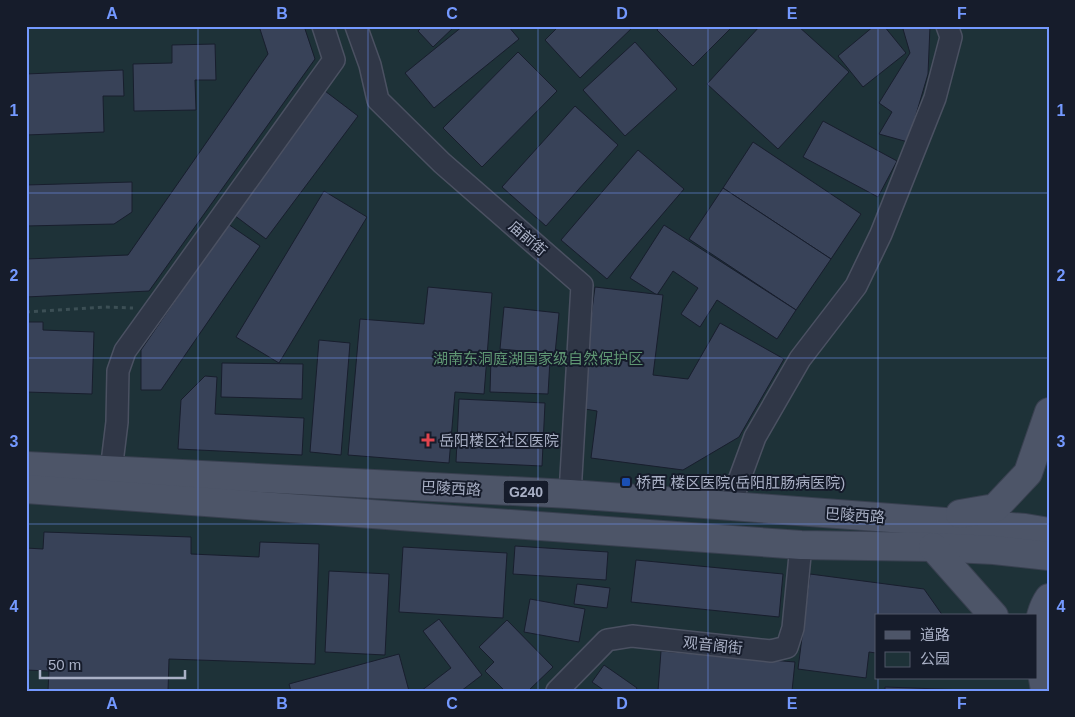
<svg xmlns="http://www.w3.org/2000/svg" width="1075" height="717" viewBox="0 0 1075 717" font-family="Helvetica,'Noto Sans SC',sans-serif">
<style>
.green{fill:#1e3238;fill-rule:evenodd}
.building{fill:#384258;stroke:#181e2d}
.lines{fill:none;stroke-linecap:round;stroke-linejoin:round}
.street-casing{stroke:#4b5162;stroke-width:24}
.primary-casing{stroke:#394050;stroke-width:30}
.path{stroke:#3c4f55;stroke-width:3;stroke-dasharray:4 4;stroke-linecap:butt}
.street{stroke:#303747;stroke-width:21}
.primary{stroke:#4d5568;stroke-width:28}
.grid{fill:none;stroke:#7499ff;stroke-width:1;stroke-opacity:0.55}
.health-dot{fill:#e0444e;stroke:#161c2b;stroke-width:2}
.transit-dot{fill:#1a4fb4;stroke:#161c2b;stroke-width:2}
.labels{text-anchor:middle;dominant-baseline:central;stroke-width:4;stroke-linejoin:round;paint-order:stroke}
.shield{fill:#161c2b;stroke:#7d8497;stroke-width:1}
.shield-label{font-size:14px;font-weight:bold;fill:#a9b0c5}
.street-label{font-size:15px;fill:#a9b0c5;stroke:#161c2b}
.park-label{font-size:15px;fill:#5f9773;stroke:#161c2b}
.poi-label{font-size:15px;fill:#a9b0c5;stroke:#161c2b;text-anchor:start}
.neatline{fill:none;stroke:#7499ff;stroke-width:2}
.grid-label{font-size:16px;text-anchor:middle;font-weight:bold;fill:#7499ff}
</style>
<rect width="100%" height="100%" fill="#1c2437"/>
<path class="green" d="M 26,26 L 1049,26 L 1049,691 L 26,691 ZM 876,616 L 1036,616 L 1036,678 L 876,678 Z"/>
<g class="building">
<polygon points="259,26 304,26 315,59 149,291 26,297 26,259 128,255 268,54"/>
<polygon points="423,26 455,26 433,47 418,31"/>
<polygon points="463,26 508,26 519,39 434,108 405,73"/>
<polygon points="559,26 634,26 580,78 545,40"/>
<polygon points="660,26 733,26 693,66 657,30"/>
<polygon points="760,26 798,26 849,72 778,149 707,84"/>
<polygon points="874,26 884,26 906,53 863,87 838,56"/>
<polygon points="912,26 930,26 928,74 908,142 879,134 892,112 879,103 910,53 903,29"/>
<polygon points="635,42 677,89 625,136 583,90"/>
<polygon points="215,44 216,80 195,80 196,110 134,111 133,64 172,63 172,45"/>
<polygon points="518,52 557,91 482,167 443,128"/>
<polygon points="123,70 124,96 103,96 104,132 26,135 26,74"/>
<polygon points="325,91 358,116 266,239 234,215"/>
<polygon points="575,106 618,145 546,226 502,187"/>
<polygon points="823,121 897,161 878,197 803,157"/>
<polygon points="753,142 861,214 831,259 723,188"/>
<polygon points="638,150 684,189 607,279 561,240"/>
<polygon points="132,182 132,212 114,224 26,226 26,185"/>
<polygon points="723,188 831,259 796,310 689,239"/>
<polygon points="324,191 367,217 279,363 236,337"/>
<polygon points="228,224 260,246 161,390 141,390 141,350"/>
<polygon points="664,225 796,310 777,339 717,300 700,327 681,314 698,288 673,271 657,295 630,278"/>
<polygon points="428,287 492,293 484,394 455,392 449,463 348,455 360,319 424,324"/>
<polygon points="595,287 663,295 653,375 688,379 720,323 784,359 739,437 683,470 591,458 597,411 579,408"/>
<polygon points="504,307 559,313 555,354 500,349"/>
<polygon points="26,322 43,322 43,330 94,332 92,394 26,392"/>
<polygon points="319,340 350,343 341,455 310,452"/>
<polygon points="491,358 550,360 548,394 490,392"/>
<polygon points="222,363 303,364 302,399 221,397"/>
<polygon points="205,376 217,377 215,414 304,418 302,455 178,449 181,400"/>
<polygon points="459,399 545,403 542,466 456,462"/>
<polygon points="44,532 191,537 191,554 259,557 260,542 319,544 315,664 169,659 168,691 48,691 49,671 26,670 26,548 43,549"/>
<polygon points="515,546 608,552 606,580 513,574"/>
<polygon points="403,547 507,553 503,618 399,612"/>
<polygon points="636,560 783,574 779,617 631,602"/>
<polygon points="329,571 389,574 385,655 325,652"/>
<polygon points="810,574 924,589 943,616 876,616 876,653 869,652 866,678 798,669"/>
<polygon points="577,584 610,588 607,608 574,604"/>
<polygon points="530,599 585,609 579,642 524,632"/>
<polygon points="439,619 482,675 461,691 421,691 451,668 423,631"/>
<polygon points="507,620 553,667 528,691 505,691 485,671 494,662 479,647"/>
<polygon points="661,651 795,662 792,691 658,691"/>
<polygon points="399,654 409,691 291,691 289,684"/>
<polygon points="604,665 637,688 635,691 605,691 592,682"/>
<polygon points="885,687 966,690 966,691 885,691"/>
</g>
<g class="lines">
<g class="street-casing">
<g id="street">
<polyline points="356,26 370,65 378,100 442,163 582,285 570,494"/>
<polyline points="111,471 117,422 118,371 125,351 334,60 323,26"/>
<polyline points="730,505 755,437 800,359 856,286 881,234 935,98 951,37 947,26"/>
<polyline points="557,691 607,640 632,636 771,651 787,647 793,628 801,545"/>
</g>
</g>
<g class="primary-casing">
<g id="primary">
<polyline points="26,466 570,494 1025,528 1049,532"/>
<polyline points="26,489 801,545 933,547 994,550 1049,556"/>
<polyline points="960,514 995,508 1028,473 1049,412"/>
<polyline points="933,547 994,616"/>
<path d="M 1045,691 C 1041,662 1031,624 1049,598"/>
</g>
</g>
<polyline class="path" points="26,312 105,307 133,308"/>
<use href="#street" class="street"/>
<use href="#primary" class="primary"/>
</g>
<path class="grid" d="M 198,26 L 198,691M 368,26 L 368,691M 538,26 L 538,691M 708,26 L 708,691M 878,26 L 878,616M 26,193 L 1049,193M 26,358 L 1049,358M 26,524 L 1049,524M 878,678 L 878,691"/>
<path class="health-dot" d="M425.5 432.5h5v5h5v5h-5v5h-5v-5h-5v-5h5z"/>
<rect class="transit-dot" x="621" y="477" width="10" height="10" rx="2.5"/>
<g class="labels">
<rect class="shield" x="503.5" y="480.5" width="45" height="23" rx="4"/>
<g class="shield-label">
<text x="526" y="492">G240</text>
</g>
<g class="street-label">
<text transform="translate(528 238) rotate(41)">庙前街</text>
<text transform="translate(451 488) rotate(3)">巴陵西路</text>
<text transform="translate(855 515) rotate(4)">巴陵西路</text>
<text transform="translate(713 645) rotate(6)">观音阁街</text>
</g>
<g class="park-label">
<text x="538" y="358">湖南东洞庭湖国家级自然保护区</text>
</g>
<g class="poi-label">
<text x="439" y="440">岳阳楼区社区医院</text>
<text x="636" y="482">桥西 楼区医院(岳阳肛肠病医院)</text>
</g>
</g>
<rect width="1075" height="717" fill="none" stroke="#161c2b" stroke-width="55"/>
<rect x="875" y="614" width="162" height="65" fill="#161c2b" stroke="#515769"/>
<rect x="885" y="631" width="25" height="8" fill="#4d5568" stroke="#515769"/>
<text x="920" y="640" font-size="15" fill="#a9b0c5">道路</text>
<rect x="885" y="652" width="25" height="15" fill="#1e3238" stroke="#515769"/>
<text x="920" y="664" font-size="15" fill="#a9b0c5">公园</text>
<path d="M40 670v8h145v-8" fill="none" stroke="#a9b0c5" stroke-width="2.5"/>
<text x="48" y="670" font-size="15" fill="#a9b0c5" stroke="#161c2b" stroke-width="4" paint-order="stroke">50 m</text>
<rect x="28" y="28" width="1020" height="662" class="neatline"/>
<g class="grid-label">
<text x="112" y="19">A</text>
<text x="282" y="19">B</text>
<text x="452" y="19">C</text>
<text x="622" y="19">D</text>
<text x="792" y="19">E</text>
<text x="962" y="19">F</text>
<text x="14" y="116">1</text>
<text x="1061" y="116">1</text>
<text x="14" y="281">2</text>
<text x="1061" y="281">2</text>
<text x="14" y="447">3</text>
<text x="1061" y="447">3</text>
<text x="14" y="612">4</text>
<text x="1061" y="612">4</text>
<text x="112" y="709">A</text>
<text x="282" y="709">B</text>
<text x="452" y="709">C</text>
<text x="622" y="709">D</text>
<text x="792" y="709">E</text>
<text x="962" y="709">F</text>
</g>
</svg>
